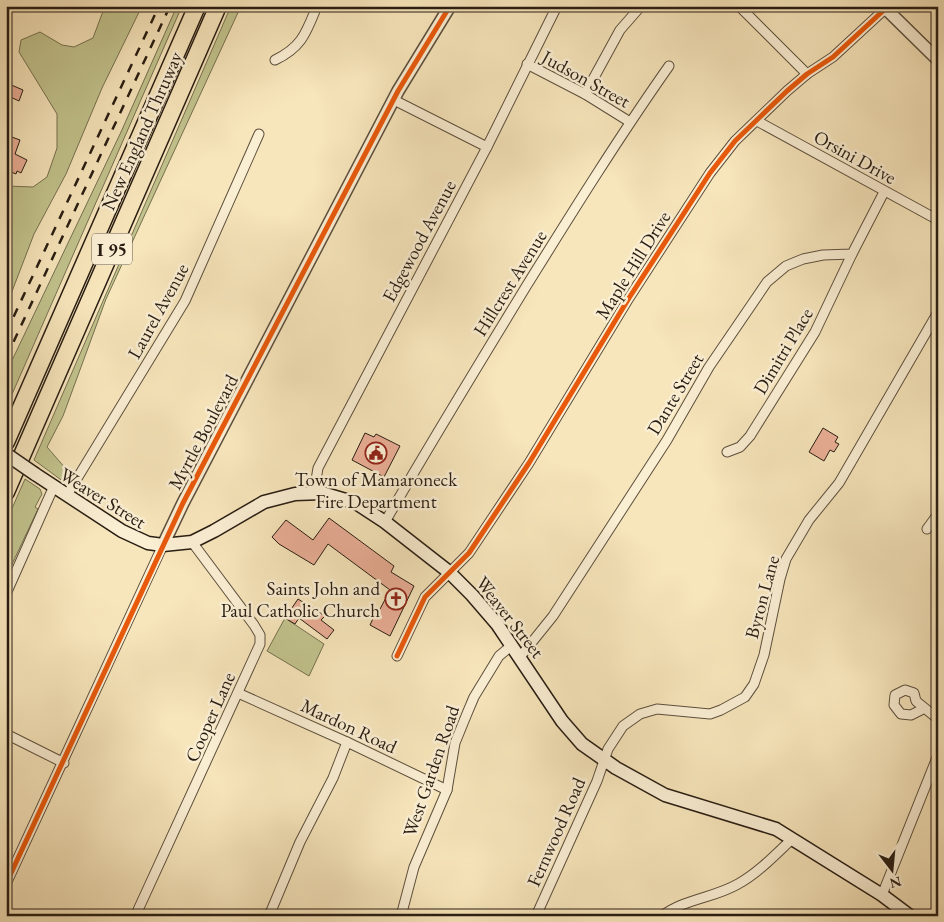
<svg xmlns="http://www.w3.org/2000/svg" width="944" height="922" viewBox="0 0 944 922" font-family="'EB Garamond',serif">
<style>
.green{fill:#c2c38d;stroke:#757050}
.building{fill:#eaae96;stroke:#281d13}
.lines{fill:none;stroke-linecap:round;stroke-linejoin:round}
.minor-casing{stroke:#5c4f3d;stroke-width:11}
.tertiary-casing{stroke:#5c4f3d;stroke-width:14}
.secondary-casing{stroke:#281d13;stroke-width:15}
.motorway-casing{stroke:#281d13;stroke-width:19}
.minor{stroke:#faeed3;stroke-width:9}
.tertiary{stroke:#faeed3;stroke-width:11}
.secondary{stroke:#faeed3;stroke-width:12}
.motorway{stroke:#f7e5bb;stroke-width:16}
.rail{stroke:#281d13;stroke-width:2.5;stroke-dasharray:9 9;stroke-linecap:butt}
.secondary-bridge-casing{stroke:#281d13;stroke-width:15;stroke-linecap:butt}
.secondary-bridge{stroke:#faeed3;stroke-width:12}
.cycleway-casing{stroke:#faeed3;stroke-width:8}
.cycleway{stroke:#e8590c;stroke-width:5}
.labels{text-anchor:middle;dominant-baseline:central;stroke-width:5;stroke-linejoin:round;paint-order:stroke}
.shield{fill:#faeed3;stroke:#675c4d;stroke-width:1}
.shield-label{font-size:18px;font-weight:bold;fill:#281d13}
.street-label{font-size:19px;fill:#281d13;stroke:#faeed3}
.poi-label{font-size:19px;fill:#281d13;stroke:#faeed3}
</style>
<rect width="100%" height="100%" fill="#f7e5bb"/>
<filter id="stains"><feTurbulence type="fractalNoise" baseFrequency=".004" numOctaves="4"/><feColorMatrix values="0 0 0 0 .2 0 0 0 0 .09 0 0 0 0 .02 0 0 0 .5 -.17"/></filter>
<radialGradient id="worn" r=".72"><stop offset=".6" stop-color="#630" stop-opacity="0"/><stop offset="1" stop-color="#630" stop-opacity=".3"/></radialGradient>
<g class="green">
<polygon points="105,6 142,6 102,88 66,174 34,234 6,307 6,186 33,187 47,177 57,148 57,114 19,52 21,40 40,32 62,45 74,47 93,38"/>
<polygon points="177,6 182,6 6,408 6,373 121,132"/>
<polygon points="231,6 241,6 106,299 63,416 47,447 73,477 68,482 64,482 34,460"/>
<polygon points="25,479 40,489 42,494 35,507 38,509 6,577 6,522"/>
<polygon points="285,618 324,644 309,676 267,651"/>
</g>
<g class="building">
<polygon points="9,84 23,90 19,101 6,95"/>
<polygon points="9,136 20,140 15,154 27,160 21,173 17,171 16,174 6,170 6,142"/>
<polygon points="823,428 838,437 835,442 839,444 834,452 830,450 824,461 809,452"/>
<polygon points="365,433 374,437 376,434 400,446 384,477 352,460"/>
<polygon points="329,518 394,566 391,572 414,586 390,636 370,625 377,610 379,611 390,590 328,544 314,565 279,544 272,537 286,520 313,540"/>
<polygon points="298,599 325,616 321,620 334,630 327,639 299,618 295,624 285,618"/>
</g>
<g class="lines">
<g class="minor-casing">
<g id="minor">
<polyline points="739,6 807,74"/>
<path d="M 275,60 C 302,47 306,33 317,6"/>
<polyline points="527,64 585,94 630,122"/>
<polyline points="585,94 620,30 641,6"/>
<polyline points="394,100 487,147"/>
<polyline points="757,121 938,220"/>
<polyline points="727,452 740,447 750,436 815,332 852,254"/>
<polyline points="314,492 318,468 487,147 557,6"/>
<polyline points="67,495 185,301 259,134"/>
<path d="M 385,522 C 431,442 479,364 527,285 C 573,211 619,137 669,66"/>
<polyline points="927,529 938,514"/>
<polyline points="6,594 54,486"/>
<polyline points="397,656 425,597 469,553 529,463 629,298 710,173 735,141 787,91 807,74 833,57 885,9"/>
<polyline points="520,657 553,616 667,440 709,367 767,282 786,266 803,259 823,255 852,254 884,192"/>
<polyline points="238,693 347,742 447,790"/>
<polyline points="923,709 911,715 901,714 894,705 895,695 905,690 914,693 916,701 938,719"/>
<polyline points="6,734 64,763"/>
<polyline points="6,884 163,545"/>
<polyline points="882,895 938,755"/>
<polyline points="138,916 138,910 260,644 260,635 254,625 192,542"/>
<polyline points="269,916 300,842 333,778 347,742"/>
<polyline points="401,916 414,867 447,790 455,743 466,716 474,697 499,656 511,646"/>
<polyline points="536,916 597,781 608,749 623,726 640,714 657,709 710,714 721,710 745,697 754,684 764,655 780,579 786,559 809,520 839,483 938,312"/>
<path d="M 662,916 C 684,899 714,898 738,884 C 758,873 775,855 792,839"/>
</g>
</g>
<g class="tertiary-casing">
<g id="tertiary">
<polyline points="883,6 938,60"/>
<polyline points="163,545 183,503 398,91 450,6"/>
</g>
</g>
<g class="secondary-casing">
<polyline id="secondary" points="35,474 122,531 148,543 163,545 192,542 214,531 264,502 295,494 322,493 356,503 385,522 449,572 472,595 497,624 562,721 582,744 616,768 665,795 776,829 882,895 910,916"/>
</g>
<g class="motorway-casing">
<g id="motorway">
<polyline points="6,442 197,6"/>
<polyline points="6,492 218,6"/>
</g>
</g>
<use href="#minor" class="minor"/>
<use href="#tertiary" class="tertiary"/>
<use href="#secondary" class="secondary"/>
<use href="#motorway" class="motorway"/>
<g class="rail">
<polyline points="6,333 159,6"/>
<polyline points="6,358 170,6"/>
</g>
<g class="secondary-bridge-casing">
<polyline id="secondary-bridge" points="6,454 35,474"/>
</g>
<use href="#secondary-bridge" class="secondary-bridge"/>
<g class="cycleway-casing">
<g id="cycleway">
<polyline points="397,656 425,597 469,553 529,463 629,298 710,173 735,141 787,91 807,74 833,57 885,9"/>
<polyline points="6,884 183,503 398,91 450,6"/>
</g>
</g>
<use href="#cycleway" class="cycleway"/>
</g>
<defs>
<g id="civic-ring" transform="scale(1.125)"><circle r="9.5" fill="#faeed3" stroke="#8f2418" stroke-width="1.5"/><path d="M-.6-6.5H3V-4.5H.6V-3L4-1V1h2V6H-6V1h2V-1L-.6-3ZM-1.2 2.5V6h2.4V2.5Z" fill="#8f2418"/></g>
<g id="church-ring" transform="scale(1.125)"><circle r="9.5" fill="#faeed3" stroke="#8f2418" stroke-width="1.5"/><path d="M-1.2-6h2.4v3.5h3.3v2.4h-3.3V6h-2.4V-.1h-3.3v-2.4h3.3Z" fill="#8f2418"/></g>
</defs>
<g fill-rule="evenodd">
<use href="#civic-ring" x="376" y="453"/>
<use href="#church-ring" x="396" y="599"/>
</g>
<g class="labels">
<rect class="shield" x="92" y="233.5" width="40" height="31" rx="4"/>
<g class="shield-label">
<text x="112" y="249">I 95</text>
</g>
<g class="street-label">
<text transform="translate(586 79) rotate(29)">Judson Street</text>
<text transform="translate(142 131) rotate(-66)">New England Thruway</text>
<text transform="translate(855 157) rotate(29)">Orsini Drive</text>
<text transform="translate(419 241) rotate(-62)">Edgewood Avenue</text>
<text transform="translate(633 265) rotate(-58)">Maple Hill Drive</text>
<text transform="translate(510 283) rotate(-58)">Hillcrest Avenue</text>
<text transform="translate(158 311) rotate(-61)">Laurel Avenue</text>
<text transform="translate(783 351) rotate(-59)">Dimitri Place</text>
<text transform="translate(675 394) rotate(-59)">Dante Street</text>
<text transform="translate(203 432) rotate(-62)">Myrtle Boulevard</text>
<text transform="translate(103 498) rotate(32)">Weaver Street</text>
<text transform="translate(762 597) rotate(-75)">Byron Lane</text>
<text transform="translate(510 617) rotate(52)">Weaver Street</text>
<text transform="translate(210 717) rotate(-66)">Cooper Lane</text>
<text transform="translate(349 726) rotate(25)">Mardon Road</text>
<text transform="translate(431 771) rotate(-71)">West Garden Road</text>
<text transform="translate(556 832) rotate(-66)">Fernwood Road</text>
</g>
<g class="poi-label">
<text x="376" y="479">Town of Mamaroneck<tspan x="376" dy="22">Fire Department</tspan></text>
<text x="380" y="588" text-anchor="end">Saints John and<tspan x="380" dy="22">Paul Catholic Church</tspan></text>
</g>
</g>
<rect width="944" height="922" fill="none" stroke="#f7e5bb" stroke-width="25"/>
<rect x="8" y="8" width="929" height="907" fill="none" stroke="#281d13" stroke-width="2.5"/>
<rect x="12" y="12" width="919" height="897" fill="none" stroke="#281d13"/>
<g transform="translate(892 870) rotate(164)" stroke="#faeed3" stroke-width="4" paint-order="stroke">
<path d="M0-4L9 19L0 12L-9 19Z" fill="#281d13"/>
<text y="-8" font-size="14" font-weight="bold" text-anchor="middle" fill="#281d13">N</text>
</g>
<rect width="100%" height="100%" filter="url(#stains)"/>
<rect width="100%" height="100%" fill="url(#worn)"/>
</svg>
